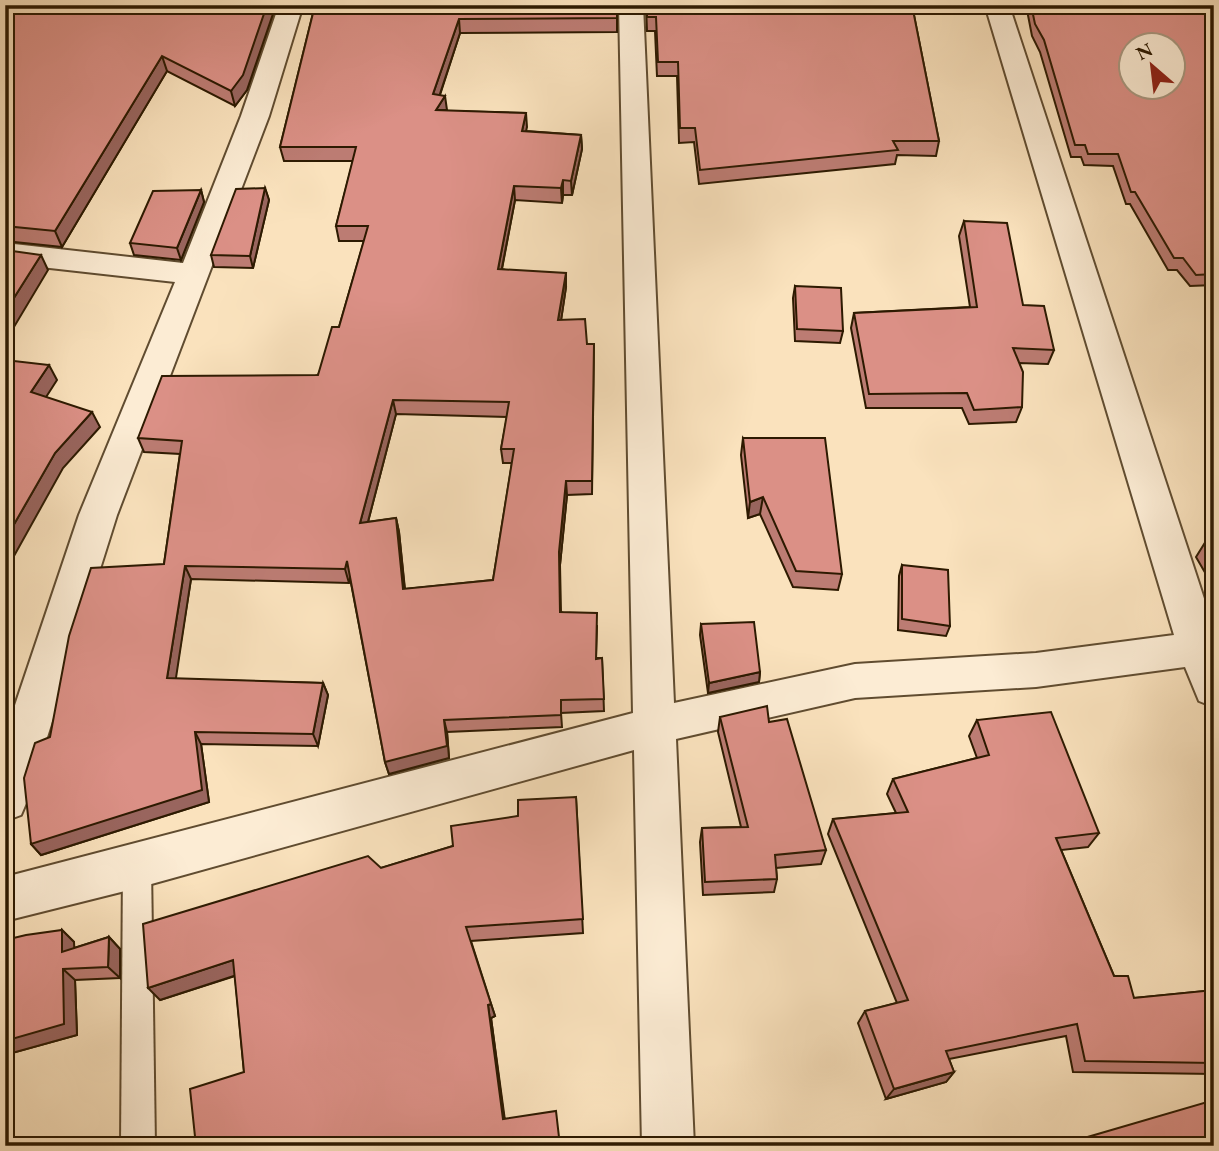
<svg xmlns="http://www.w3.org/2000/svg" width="1219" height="1151" viewBox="0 0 1219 1151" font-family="'EB Garamond',serif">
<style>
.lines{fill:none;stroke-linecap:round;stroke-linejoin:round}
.lane-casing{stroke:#604c30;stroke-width:4}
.street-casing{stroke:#604c30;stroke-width:4}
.lane{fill:#fcecd4;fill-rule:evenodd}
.street{fill:#fcecd4;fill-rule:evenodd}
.wall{fill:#bc7c73;stroke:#2d1a01;stroke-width:2;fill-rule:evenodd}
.shaded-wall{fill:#99655e;stroke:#2d1a01;stroke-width:2}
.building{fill:#db9086;stroke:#2d1a01;stroke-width:2;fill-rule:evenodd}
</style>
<rect width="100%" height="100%" fill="#fae2bd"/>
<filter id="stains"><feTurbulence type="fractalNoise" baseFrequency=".00286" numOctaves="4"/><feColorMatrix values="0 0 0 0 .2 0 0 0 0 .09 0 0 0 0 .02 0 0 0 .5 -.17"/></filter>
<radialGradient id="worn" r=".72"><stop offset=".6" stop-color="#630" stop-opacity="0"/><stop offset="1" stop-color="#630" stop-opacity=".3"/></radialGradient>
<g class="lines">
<g class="lane-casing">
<polygon id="lane" points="137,852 147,856 151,866 155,1146 121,1146 123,866 127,856"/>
</g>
<g class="street-casing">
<g id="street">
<polygon points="279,5 303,5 269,116 117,515 27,801 21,815 5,821 5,735 79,515 175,282 5,263 5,243 183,263 241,116"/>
<polygon points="619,5 643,5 674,703 855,664 1036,653 1174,635 985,5 1009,5 1214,629 1214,707 1199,701 1185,667 1036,687 855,698 676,739 694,1146 642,1146 634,750 137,888 5,921 5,877 633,713"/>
</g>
</g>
<use href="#lane" class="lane"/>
<use href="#street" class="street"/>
</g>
<g class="wall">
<polygon points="5,5 276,5 247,90 235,106 167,71 62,247 5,241"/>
<path d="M 315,5 L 617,5 L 617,32 L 460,33 L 440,95 L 446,111 L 526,113 L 526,131 L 581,135 L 582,149 L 572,195 L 563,195 L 562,203 L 515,200 L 502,269 L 566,287 L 561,320 L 587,344 L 594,344 L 592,494 L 567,495 L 560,565 L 561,612 L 597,626 L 596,658 L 602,658 L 604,711 L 561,713 L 562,727 L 447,732 L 449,758 L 389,774 L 385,762 L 350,578 L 349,583 L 191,579 L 175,679 L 323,683 L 328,695 L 318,746 L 201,744 L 209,802 L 41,855 L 31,844 L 50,737 L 164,564 L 180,454 L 144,452 L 138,438 L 318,375 L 339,327 L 364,241 L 339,241 L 336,226 L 353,161 L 284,161 L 280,147 ZM 396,414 L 507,417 L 501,449 L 503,463 L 512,463 L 493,580 L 405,589 L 399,532 L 396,518 L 368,522 Z"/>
<polygon points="646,5 912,5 939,141 936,156 897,155 895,164 699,184 694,142 679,143 677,76 657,76 655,31 647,31"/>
<polygon points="1026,5 1214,5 1214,285 1190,286 1177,270 1168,270 1130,204 1126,204 1113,166 1084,165 1081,157 1071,157 1040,52 1032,36"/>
<polygon points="265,188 269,200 253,268 214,267 211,255"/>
<polygon points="201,190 204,202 181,260 134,255 130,243"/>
<polygon points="964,221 1054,350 1048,364 1019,363 1022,407 1016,422 969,424 962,408 866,408 851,328 854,313 970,307 959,236"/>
<polygon points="795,286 843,331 840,343 795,341 793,298"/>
<polygon points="743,438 842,574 838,590 793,587 760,514 748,518 741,455"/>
<polygon points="1214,540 1214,588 1196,557 1206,541"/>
<polygon points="902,565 950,626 946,636 898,630 899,576"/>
<polygon points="701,624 760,672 759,682 708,693 700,635"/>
<polygon points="720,717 769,722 826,850 821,864 776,868 777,879 774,892 703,895 700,842 702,828 741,827 718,732"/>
<polygon points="977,720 1099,833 1088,847 1061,850 1114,976 1134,998 1214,990 1214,1074 1073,1072 1066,1036 949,1059 954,1072 946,1082 886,1099 858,1023 865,1011 897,1003 828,834 833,819 896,813 887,794 893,779 977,758 969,736"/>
<polygon points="576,797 583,933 471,941 495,1016 491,1018 504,1118 560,1146 244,1072 235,976 160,1000 381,868 453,846 518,816"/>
<polygon points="62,930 74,942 74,948 109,937 120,949 120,978 75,980 77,1035 5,1055"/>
</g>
<g class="shaded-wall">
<polygon points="267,5 276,5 247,90 235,106 231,91"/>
<polygon points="302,5 309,5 304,12"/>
<polygon points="459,19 460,33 435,109 433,94"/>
<polygon points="162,56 167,71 62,247 55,231"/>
<polygon points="445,96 447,110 436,110"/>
<polygon points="526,113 527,127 523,145 522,131"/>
<polygon points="581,135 582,149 572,195 571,181"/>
<polygon points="563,180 563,195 562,203 561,188"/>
<polygon points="514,186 515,200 499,283 498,269"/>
<polygon points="265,188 269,200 253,268 250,256"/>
<polygon points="201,190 204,202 181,260 177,248"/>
<polygon points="41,255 48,270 5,342 5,312"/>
<polygon points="566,273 566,287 559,334 558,320"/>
<polygon points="49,365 57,380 39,408 31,392"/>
<polygon points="393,400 396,414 364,537 360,523"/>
<polygon points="92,412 100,427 63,468 14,556 5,568 5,540 55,453"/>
<polygon points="566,481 567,495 560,565 559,552"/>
<polygon points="763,497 760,514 748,518 750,502"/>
<polygon points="396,518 399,532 406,602 403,589"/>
<polygon points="347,561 351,574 349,583 345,569"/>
<polygon points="185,566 191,579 174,691 167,678"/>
<polygon points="5,612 13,623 5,637"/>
<polygon points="760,672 759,682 708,693 709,683"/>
<polygon points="323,683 328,695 318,746 313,734"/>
<polygon points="444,720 447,732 449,758 389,774 385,762"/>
<polygon points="195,732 201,744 209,802 41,855 31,844"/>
<polygon points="62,930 74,942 75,963 62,952"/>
<polygon points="109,937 120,949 120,978 108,967"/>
<polygon points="233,960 243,973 160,1000 148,988"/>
<polygon points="63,969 75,980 77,1035 5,1055 5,1041"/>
<polygon points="491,1004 495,1016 491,1018 506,1128 503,1119 488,1005"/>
<polygon points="954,1072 946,1082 886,1099 894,1089"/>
</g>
<g class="building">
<polygon points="5,5 267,5 243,75 231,91 162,56 55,231 5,226"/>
<path d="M 315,5 L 617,5 L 617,18 L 459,19 L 433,94 L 445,96 L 436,110 L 526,113 L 522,131 L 581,135 L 571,181 L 563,180 L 561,188 L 514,186 L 498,269 L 566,273 L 558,320 L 585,319 L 587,344 L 594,344 L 592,481 L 566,481 L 559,552 L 560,612 L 597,613 L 596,659 L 602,658 L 604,699 L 561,700 L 561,715 L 444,720 L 447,746 L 385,762 L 347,561 L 345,569 L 185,566 L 167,678 L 323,683 L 313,734 L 195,732 L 202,790 L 31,844 L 24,778 L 35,743 L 50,737 L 69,636 L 91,568 L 164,564 L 182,441 L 138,438 L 162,376 L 318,375 L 332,327 L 339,327 L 368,226 L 336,226 L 356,147 L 280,147 ZM 393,400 L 509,402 L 501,449 L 514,449 L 493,580 L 403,589 L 396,518 L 360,523 Z"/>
<polygon points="647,5 912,5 939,141 893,141 898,150 700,170 695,128 680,128 678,62 658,62 656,17 647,17"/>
<path d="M 1031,5 L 1214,5 L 1214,214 L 1208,214 L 1214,224 L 1214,274 L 1196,275 L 1183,258 L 1174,258 L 1135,192 L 1131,192 L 1118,154 L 1088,154 L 1085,145 L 1075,145 L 1044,40 L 1035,24 ZM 1131,46 L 1173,46 L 1173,88 L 1131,88 Z"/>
<polygon points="265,188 250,256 211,255 236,189"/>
<polygon points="201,190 177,248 130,243 153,191"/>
<polygon points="964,221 1007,223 1023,305 1044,306 1054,350 1013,348 1023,372 1022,407 974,410 967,393 869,394 854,313 977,307"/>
<polygon points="5,250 41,255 5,312"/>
<polygon points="795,286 841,288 843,331 797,329"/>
<polygon points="5,360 49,365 31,392 92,412 55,453 5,540"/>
<polygon points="743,438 825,438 842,574 796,571 763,497 750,502"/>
<polygon points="1214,540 1214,554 1206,541"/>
<polygon points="902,565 948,570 950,626 902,619"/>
<polygon points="754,622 760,672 709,683 701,624"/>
<polygon points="767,706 769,722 787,719 826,850 775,855 777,879 705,882 702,828 748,827 720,717"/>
<polygon points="1051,712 1099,833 1056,838 1114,976 1128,976 1134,998 1214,990 1214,1063 1085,1061 1077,1024 946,1051 954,1072 894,1089 865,1011 908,1000 833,819 908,812 893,779 989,755 977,720"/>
<polygon points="576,797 583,919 466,927 491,1004 488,1005 503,1119 556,1111 560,1146 196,1146 190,1089 244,1072 233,960 148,988 143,924 368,856 381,868 453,846 451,826 518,816 518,800"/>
<polygon points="62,930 62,952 109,937 108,967 63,969 64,1024 5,1041 5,940 26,935"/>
<polygon points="1214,1100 1214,1146 1068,1146 1067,1143"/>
</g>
<rect width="1219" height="1151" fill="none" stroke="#fae2bd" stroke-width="28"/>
<rect x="7" y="7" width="1205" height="1137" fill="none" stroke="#2d1a01" stroke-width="3.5"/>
<rect x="14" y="14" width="1191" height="1123" fill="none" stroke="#2d1a01" stroke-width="2"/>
<g transform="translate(1152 66) rotate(332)"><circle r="33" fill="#fcecd4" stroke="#a99880" stroke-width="2"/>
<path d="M0-5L12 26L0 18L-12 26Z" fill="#8f2418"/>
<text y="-10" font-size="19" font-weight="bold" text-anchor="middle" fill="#2d1a01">N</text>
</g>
<rect width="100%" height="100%" filter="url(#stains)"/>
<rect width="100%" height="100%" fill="url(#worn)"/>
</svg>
